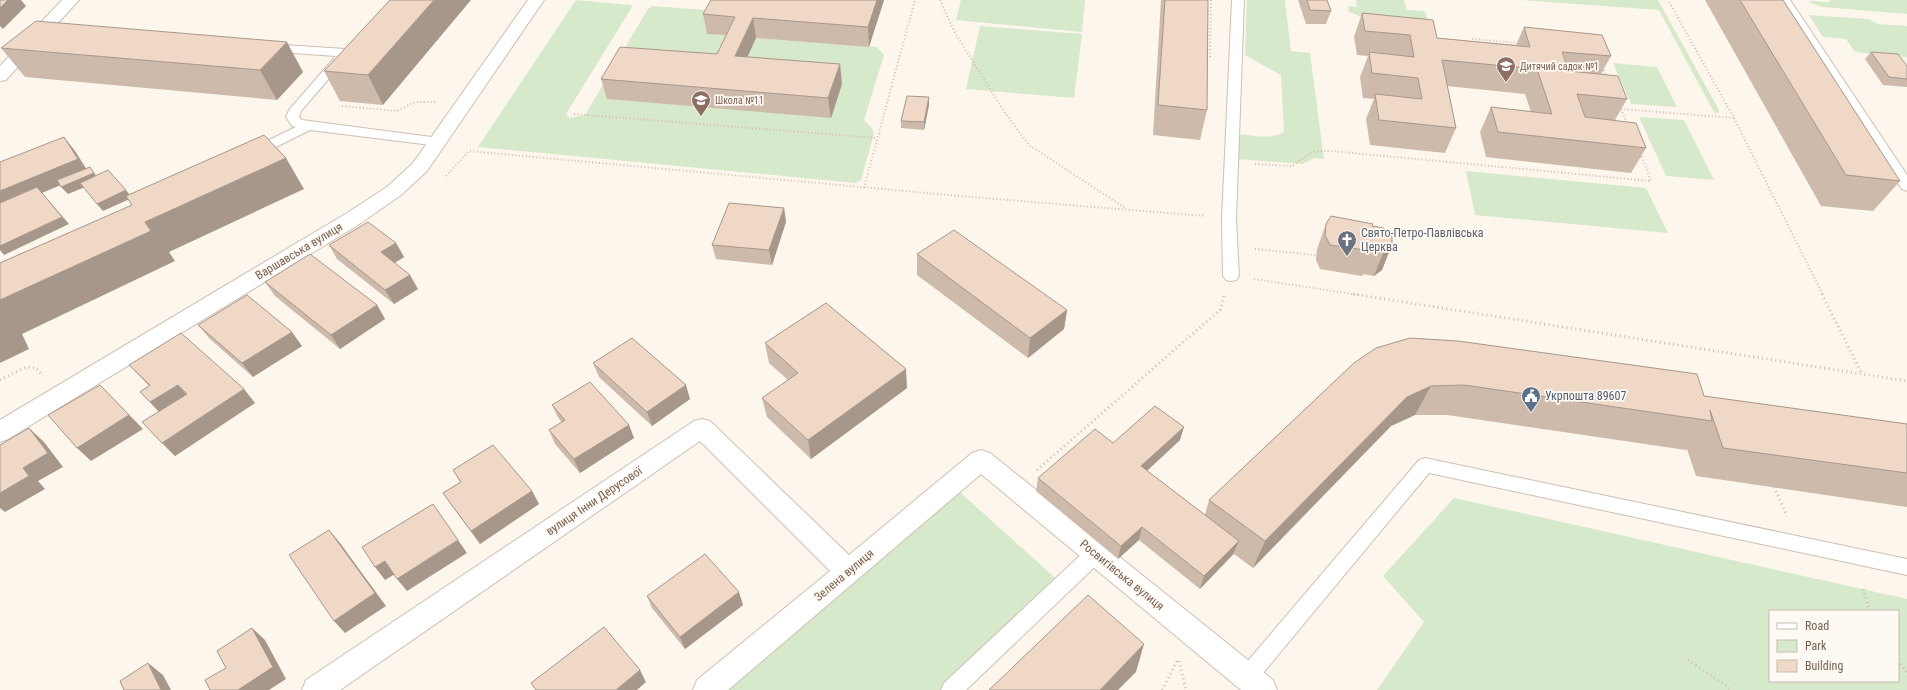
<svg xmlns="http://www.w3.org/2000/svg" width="1907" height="690" viewBox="0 0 1907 690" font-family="'Roboto Condensed',sans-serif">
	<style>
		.green { fill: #d7e9cb; fill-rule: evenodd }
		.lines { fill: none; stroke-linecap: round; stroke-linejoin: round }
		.service-casing { stroke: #cebfb2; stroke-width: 2 }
		.minor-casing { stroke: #cebfb2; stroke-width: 2 }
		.tertiary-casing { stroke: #cebfb2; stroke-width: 2 }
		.path-far1 { stroke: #d5bba9; stroke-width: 2; stroke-dasharray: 1 2.5; stroke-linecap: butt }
		.path { stroke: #d5bba9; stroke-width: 3; stroke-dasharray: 1 3.5; stroke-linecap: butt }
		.service { fill: #fff; fill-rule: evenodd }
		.minor { fill: #fff; fill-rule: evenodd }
		.tertiary { fill: #fff; fill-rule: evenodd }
		.wall { fill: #cebaaa }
		.shaded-wall { fill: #a7978b }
		.building { fill: #efd8c6; stroke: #a7978b }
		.labels { text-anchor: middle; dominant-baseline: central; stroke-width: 3.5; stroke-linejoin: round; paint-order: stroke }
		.far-education-label { font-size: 10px; fill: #785e54; stroke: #fefaf3; text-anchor: start }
		.worship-label { font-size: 12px; fill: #5b616d; stroke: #fefaf3; text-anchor: start }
		.street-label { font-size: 12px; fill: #765f50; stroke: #fefaf3 }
		.service-label { font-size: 12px; fill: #4e5e75; stroke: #fefaf3; text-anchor: start }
	</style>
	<rect width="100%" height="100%" fill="#fcf6ed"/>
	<path class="green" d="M576,0l55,5 1,2 -66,107 4,4 15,-3 63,-106 5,-3 66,5 20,25 -18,38 109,44 12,-34 -103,-8 17,-38 121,9 7,8 -20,65 8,8 2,6 -13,46 -5,3 -378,-36z
		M961,0h124l-3,32 -126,-12z
		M1247,0h38l6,51 19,2 14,106 -10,-1 -11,6 -67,-5 1,-25c15,1 33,6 47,-2l-3,-57 -36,-20z
		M1356,0h48l3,10 17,1 2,3 16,49 -75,-44 -18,-7 -1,-6 9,1z
		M1522,0h136l61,110v2l-4,2 -56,-104z
		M1829,0h78v14l-85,-7 -11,-4 -2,-2 21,1z
		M1809,15l59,4 10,5 29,2v31l-52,-5 -9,-13 -23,-2z
		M980,26l102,8 -8,64 -108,-9z
		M1613,63l44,4 20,40 -46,-3z
		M1639,117l45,3 30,60 -48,-4z
		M1466,171l180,17 22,45 -193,-18z
		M951,484l112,101 -112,105h-244z
		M1454,498l453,101v91h-530l47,-68 -41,-46zM1770,611h128v70h-128z"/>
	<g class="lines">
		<g class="service-casing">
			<path id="service" d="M1232,0h12l-8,219 3,57 -3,4 -5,1 -5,-1 -3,-4 -1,-57z
				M1778,0h12l117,175v16l-5,-2z
				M269,44l76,5 6,4 -50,58 -2,6 3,3 137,18 5,1 2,3 -2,3 -5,1 -129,-16 -52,26h-10l-2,-3 2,-3 48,-23 -4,-1 -6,-9 3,-7 47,-54 -71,-5 -2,-3z
				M1425,458l482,101v16l-478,-102 -175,211 -7,3 -7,-3 -3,-7 3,-7 179,-210z
				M1095,546l7,2 2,6 -2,6 -136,130h-25l3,-7 144,-135z"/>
		</g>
		<g class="minor-casing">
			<path id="minor" d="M62,0h17l-73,80 -6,1v-15z
				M702,419l8,2 139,134 123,-102 9,-3 9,3 283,227 4,10h-36l-260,-216 -253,216h-35l4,-10 133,-109 -130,-130 -360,249h-38l4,-10 388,-259z"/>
		</g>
		<g class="tertiary-casing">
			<path id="tertiary" d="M528,0h16l-117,171 -26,24 -40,28 -353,216 -8,3v-22l347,-207 40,-26 26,-24z"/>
		</g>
		<path class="path-far1" d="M940,0l14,31 51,82 24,32 96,63
			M1472,39l47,4
			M1210,57l1,-57
			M1602,67l5,10
			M342,106l55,5 18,-9h20
			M1621,109l6,14
			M1621,109l113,9 -66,-118
			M574,114l303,24
			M1734,118l89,177
			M1255,164l37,2 17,-12 9,-3h13l320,30 -10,-26
			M446,176l23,-25 490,45 246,20
			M864,188l51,-188
			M1255,249l61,6
			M1254,279l105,16"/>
		<path class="path" d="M1353,294l554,87
			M1822,294l40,80
			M0,380l26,-13 10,1 7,8
			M1037,470l183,-160 4,-14
			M1774,487l13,29
			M1863,589l7,22
			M1688,660l44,30
			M1898,660l9,13
			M1179,661l7,29
			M1162,690l16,-31"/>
		<use href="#service" class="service"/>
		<use href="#minor" class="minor"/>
		<use href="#tertiary" class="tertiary"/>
	</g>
	<path class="wall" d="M390,0l-7,105 -43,-4 -16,-30z
		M711,0h173l-15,47 -113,-9 -9,19 95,27 -11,34 -224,-19 -6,-20 116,-25 9,-19 -19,-1 -4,-20z
		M1161,0h47l-1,110 -7,30 -47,-5z
		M1298,0h29l4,11 -5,13h-20z
		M1705,0h78l117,181 -27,30 -52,-5z
		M1362,13l75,25 79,7 8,-18 87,29 -10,18 26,25 -12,21 31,28 -15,25 -145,-16 -6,-25 11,-25 40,5 -6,-18 -78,-8 9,42 -11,25 -75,-8 -4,-26 8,-20 -11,-1 -3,-21 8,-21 -11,-1 -3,-18z
		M1,48l302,24 -26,28 -252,-23z
		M1871,52l36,14v21l-24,-2 -18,-26z
		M929,97v8l-5,25 -23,-2v-7z
		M784,208l2,14 -14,43 -56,-6 -4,-14z
		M1326,224l46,2 20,11 -10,33 -8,6 -11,-2 -1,2 -42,-7 -4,-9 1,-11z
		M396,243l8,14 -9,6 23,26 -24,15 -57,-45 -8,-14z
		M917,254l150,56 -3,19 -36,29 -111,-83z
		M265,282l112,23 8,14 -45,30 -65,-53z
		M198,325l104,21 -49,31 -43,-38z
		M765,343l142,45 -96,71 -44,-42 -5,-19 26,-18 -19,-17z
		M593,363l97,36 -38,27 -53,-49z
		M1354,363l350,33 203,28v83l-211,-31 -9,-27 -1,1 -239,-35h-32l-24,11 -138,142 -19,-14 -34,35 -61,-49 -21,19 -82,-68 2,-13 75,-35 67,-3 -33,31 58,44 4,-15z
		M129,365l126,38 -80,53 -33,-34 17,-10 -19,-20 9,-6z
		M552,405l77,20 5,13 -54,35 -25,-29 -6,-14 13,-8 -3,-3z
		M453,470l79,21 7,13 -59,40 -28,-38 -9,-13 17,-11z
		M647,596l96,9 -58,44 -33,-41z"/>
	<path class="shaded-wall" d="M8,0h13l5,6 -23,23 -3,-3v-18z
		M434,0h37l-88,105 -15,-30z
		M877,0h7l-15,47 -1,-20z
		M753,18l3,20 -17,38 -4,-20z
		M287,42l16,30 -26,28 -17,-30z
		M840,64l2,20 -11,34 -3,-20z
		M929,97v8l-5,25v-8z
		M64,137l11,14 14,22 -47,20 27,31 -65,31 -4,-5v-59z
		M286,158l18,31 -135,63 6,9 -153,73 7,15 -29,14v-63l145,-78z
		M90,167l10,14 -32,13 -7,-7z
		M126,190l6,8 -29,13 -6,-7z
		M784,208l2,14 -14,43 -3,-15z
		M396,243l8,14 -15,9 -8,-14z
		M1392,245l-10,25 -8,6 10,-25z
		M410,275l8,14 -24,15 -9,-14z
		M377,305l8,14 -45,30 -9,-14z
		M1067,310l-3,19 -36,29 2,-20z
		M292,332l10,14 -49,31 -11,-14z
		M906,369l1,19 -96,71 -3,-19z
		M100,385l43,44 -52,32 -14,-13z
		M178,385l12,14 -27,17 -13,-14z
		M686,385l4,14 -38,27 -5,-14z
		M1431,386l-16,29 -24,11 -138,142 12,-27 142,-144z
		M244,389l11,14 -80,53 -13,-13z
		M629,425l5,13 -54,35 -6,-14z
		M1184,427l-4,13 -42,39 3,-13z
		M29,428l15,14 19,25 -25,14 7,8 -40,23 -5,-4v-15l23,-25z
		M532,491l7,13 -59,40 -9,-13z
		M1142,527l-3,13 -21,19 3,-13z
		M329,530l11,13 46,63 -41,27 -11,-12z
		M458,540l9,13 -60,38 -10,-12z
		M1239,541l-6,13 -33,35 4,-13z
		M385,561l10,13 -10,6 -10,-13z
		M739,592l4,13 -58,44 -5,-12z
		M252,628l13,12 21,39 -17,11h-31z
		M1144,644l-8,28 -18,18h-18z
		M148,663l15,12 8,15h-10z
		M640,670l6,12 -9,8h-21z"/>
	<path class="building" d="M0,0h8l-8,8z
		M390,0h44l-66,75 -44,-4z
		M711,0h166l-9,27 -115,-9 -18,38 105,8 -12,34 -227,-19 19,-32 97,7 18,-37 -32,-3z
		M1165,0h43l-1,110 -49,-5z
		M1307,0h20l4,11 -21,-1z
		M1740,0h43l117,181 -54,-6z
		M1362,13l71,7 4,18 93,9 -6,-20 78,8 9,21 -49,-4 7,19 49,5 9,23 -50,-5 8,23 51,6 10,25 -148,-16 -7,-25 61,7 -15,-45 -95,-9 14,68 -77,-8 -4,-26 47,5 -4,-21 -46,-5 -3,-21 45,5 -4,-22 -45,-4z
		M36,21l251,21 -27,28 -259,-22z
		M1871,52l27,2 9,12v13l-18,-2z
		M907,96l22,1 -5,25 -23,-1z
		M264,135l22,23 -141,64 6,9 -151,69v-37l132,-58 -6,-9z
		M64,137l14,22 -78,32v-29z
		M90,167l4,6 -33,14 -4,-7z
		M108,170l18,20 -29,14 -17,-21z
		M37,187l25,30 -62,29v-43z
		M729,203l55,5 -15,42 -57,-5z
		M1331,216l42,8 -1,2 12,2 8,9v8l-8,6 -12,-2v2l-42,-6 -5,-10 1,-11z
		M368,222l28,21 -15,9 29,23 -25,15 -56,-45z
		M954,230l113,80 -37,28 -113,-84z
		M310,254l67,51 -46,30 -66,-53z
		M247,295l45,37 -50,31 -44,-38z
		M826,303l80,66 -98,71 -46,-42 36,-25 -33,-30z
		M181,333l63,56 -82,54 -20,-21 45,-28 -9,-9 -28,17 -10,-10 10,-7 -21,-20z
		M632,338l54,47 -39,27 -54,-49z
		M1410,338l48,3 239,33 7,22 203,28v49l-184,-25 -13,-38 2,11 -248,-36 -33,1 -24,11 -142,144 -56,-41 145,-137 22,-15z
		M590,382l39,43 -55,34 -25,-29 16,-10 -13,-15z
		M100,385l29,30 -52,33 -29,-33z
		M1155,406l29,21 -43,39 98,75 -35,35 -62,-49 -21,19 -83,-68 57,-49 18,14z
		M29,428l19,25 -25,15 6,8 -29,17v-48z
		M493,445l39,46 -61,40 -28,-38 18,-11 -8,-12z
		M433,504l25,36 -61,39 -12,-18 -10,6 -13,-20z
		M329,530l46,63 -41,28 -45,-66z
		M705,554l34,38 -59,45 -33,-41z
		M1088,595l56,49 -44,46h-111z
		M604,627l36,43 -24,20h-80l-5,-7z
		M252,628l21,39 -35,23h-28l-5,-10 21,-12 -9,-17z
		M148,663l13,27h-37l-4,-9z"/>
	<defs>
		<g id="school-pin" transform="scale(1)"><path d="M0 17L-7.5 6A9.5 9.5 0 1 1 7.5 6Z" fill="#8d6e63" stroke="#fefaf3"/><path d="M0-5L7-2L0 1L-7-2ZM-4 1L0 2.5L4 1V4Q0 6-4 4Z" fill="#fff"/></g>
		<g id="church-pin" transform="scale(1)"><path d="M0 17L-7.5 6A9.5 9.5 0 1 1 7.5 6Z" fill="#6b7280" stroke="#fefaf3"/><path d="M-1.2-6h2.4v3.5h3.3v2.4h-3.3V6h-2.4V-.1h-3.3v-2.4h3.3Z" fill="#fff"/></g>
		<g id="civic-pin" transform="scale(1)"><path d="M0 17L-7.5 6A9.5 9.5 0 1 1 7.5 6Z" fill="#5c6f8a" stroke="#fefaf3"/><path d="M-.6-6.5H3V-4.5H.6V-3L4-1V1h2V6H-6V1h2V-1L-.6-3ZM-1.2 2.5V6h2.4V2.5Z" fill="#fff"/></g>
	</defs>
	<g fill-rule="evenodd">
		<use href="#school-pin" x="1506" y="66"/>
		<use href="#school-pin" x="701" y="100"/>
		<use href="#church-pin" x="1347" y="240"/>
		<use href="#civic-pin" x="1531" y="396"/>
	</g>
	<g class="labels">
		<g class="far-education-label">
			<text x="1520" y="66">Дитячий садок №1</text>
			<text x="715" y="100">Школа №11</text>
		</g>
		<g class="worship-label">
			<text x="1361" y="233">Свято-Петро-Павлівська<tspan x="1361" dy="14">Церква</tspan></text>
		</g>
		<g class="street-label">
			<text transform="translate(299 251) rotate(-31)">Варшавська вулиця</text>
			<text transform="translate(594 501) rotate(-34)">вулиця Інни Дерусової</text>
			<text transform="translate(844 575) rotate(-40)">Зелена вулиця</text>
			<text transform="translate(1122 575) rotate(39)">Росвигівська вулиця</text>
		</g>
		<g class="service-label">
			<text x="1545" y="396">Укрпошта 89607</text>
		</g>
	</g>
	<rect x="1769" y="610" width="130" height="72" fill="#fefaf3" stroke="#c8bcb2"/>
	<rect x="1777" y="623" width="20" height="6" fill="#ffffff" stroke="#c8bcb2"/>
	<text x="1805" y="630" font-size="12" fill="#765f50">Road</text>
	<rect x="1777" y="640" width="20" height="12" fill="#d7e9cb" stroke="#c8bcb2"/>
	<text x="1805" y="650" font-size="12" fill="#765f50">Park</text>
	<rect x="1777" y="660" width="20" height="12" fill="#efd8c6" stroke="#c8bcb2"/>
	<text x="1805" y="670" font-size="12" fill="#765f50">Building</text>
</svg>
